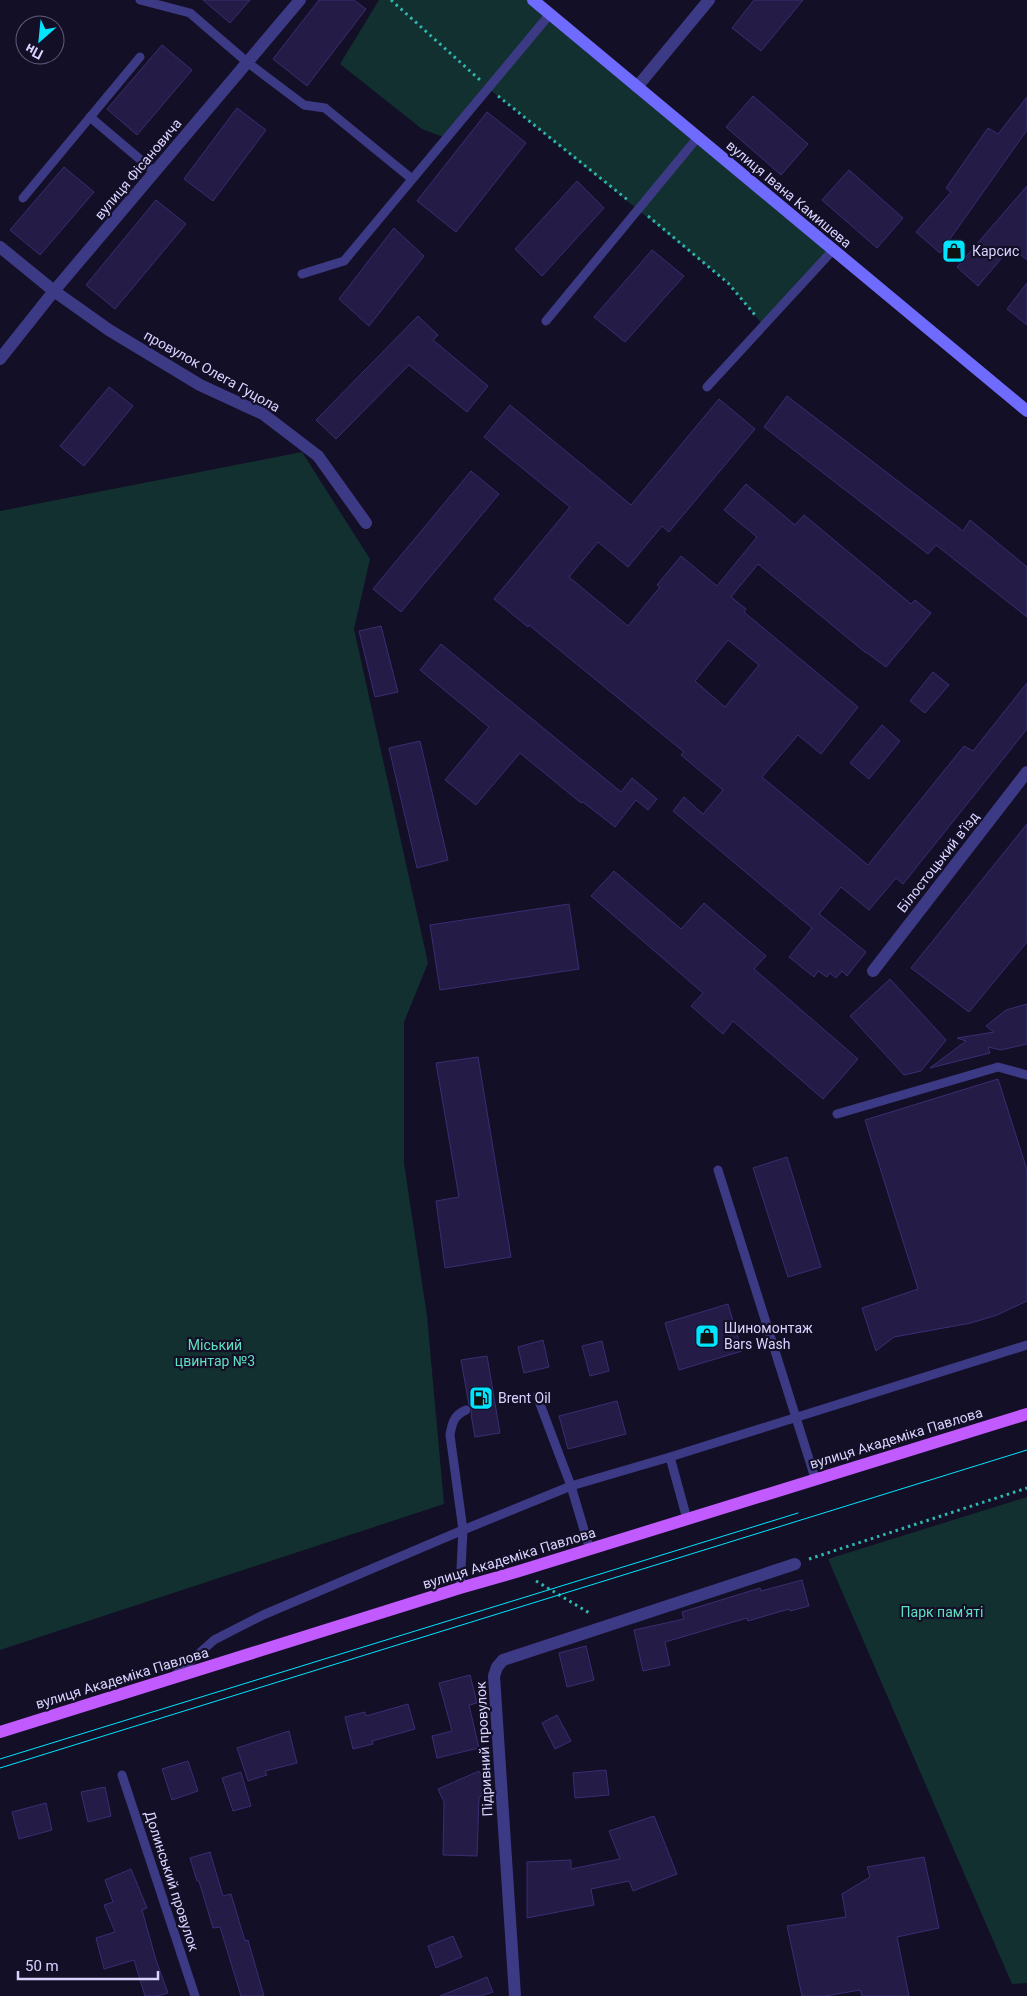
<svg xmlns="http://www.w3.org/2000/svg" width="1027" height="1996" viewBox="0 0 1027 1996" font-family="Roboto,sans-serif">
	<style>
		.green { fill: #12302f }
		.building { fill: #241b47; stroke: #3b2d73; fill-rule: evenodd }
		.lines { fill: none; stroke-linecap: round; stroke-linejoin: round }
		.path { stroke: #2fb8b0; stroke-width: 3; stroke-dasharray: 2.5 4; stroke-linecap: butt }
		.lane { stroke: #3d3a85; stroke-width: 9 }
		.street { stroke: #3d3a85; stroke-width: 12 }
		.secondary { stroke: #6f6bff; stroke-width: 12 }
		.primary { stroke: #c25bff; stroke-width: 12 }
		.tram { stroke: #00e5ff; stroke-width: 1 }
		.labels { text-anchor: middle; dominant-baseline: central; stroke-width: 4.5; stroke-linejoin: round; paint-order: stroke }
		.street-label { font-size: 14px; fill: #d9d4ff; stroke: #130f26 }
		.poi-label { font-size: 14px; fill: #d9d4ff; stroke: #130f26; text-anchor: start }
		.park-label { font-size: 14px; fill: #5fe0c0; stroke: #130f26 }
	</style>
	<rect width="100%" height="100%" fill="#130f26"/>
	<path class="green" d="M379,0h154l300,250 -70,75 -35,-42 -240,-195 -42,50 -24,-9 -82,-65z
		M302,452l68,107 -16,70 74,334 -24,59v141l23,153 17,188 -444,146v-1139z
		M1027,1497v486l-15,1 -184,-425z"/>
	<path class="building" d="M203,0h47l-20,23z
		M319,0h35l12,9 -59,77 -34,-27z
		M754,0h49l-42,51 -29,-23z
		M162,45l30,25 -55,65 -30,-26z
		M753,96l55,48 -27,31 -55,-48z
		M1027,97v33l-87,123 -24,-21 35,-40 -5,-4 42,-60 10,6z
		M237,108l29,22 -53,71 -29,-22z
		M487,112l39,31 -70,89 -39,-31z
		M64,167l30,25 -54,63 -30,-25z
		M849,170l54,48 -26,30 -55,-48z
		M577,181l27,27 -62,68 -27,-27z
		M1027,186v74l-16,-13 -33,39 -21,-19z
		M156,200l30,24 -71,85 -29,-24z
		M394,228l30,28 -55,70 -30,-27z
		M652,250l32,26 -59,66 -31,-25z
		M1027,283v42l-20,-16z
		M418,316l20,19 -5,5 55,46 -21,26 -58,-47 -73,74 -20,-19z
		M109,387l24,19 -49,60 -24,-20z
		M787,396l176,135 7,-11 57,47v50l-91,-72 -8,9 -164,-127z
		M719,399l36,30 -86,103 -7,-6 -34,41 -30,-25 -29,35 59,49 32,-39 -3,-2 24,-29 36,30 40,-49 -33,-27 22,-26 49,41 9,-10 107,89 4,-4 16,13 -45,54 -20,-15v1l-108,-89 -27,33 15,12 -2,3 114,95 -37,47 -23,-19 -36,42 106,88 96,-119 9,5 54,-68v46l-124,155 -7,-6 -27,32 -28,-23 -22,27 47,38 -19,24 -5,-5 -6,7 -6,-5 -3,4 -9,-6 -4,6 -25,-20 23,-29 -139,-117 11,-14 19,17 20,-24 -42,-35 3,-3 -155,-127 -1,2 -34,-28 76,-92 -86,-70 26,-32 121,100zM728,640l31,25 -34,42 -30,-26z
		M471,471l28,23 -98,118 -28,-23z
		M381,626l17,66 -23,5 -16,-66z
		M441,644l180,148 11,-14 25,21 -9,11 -12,-10 -21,27 -32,-25 -2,1 -61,-50 -44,52 -31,-25 44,-53 -69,-57z
		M933,672l16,13 -24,28 -15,-12z
		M882,725l18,16 -31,38 -19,-16z
		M420,741l28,119 -31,8 -28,-120z
		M1027,824v118l-58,70 -58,-44z
		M614,871l67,58 23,-26 62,53 -12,13 104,90 -35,40 -90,-78 -10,13 -32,-28 12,-13 -112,-97z
		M569,904l10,65 -139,21 -10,-65z
		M890,979l56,61 -25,31 -17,4 -54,-59z
		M1027,1004v40l-26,6 -13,-3 2,6 -60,15 36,-27 -9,-3 37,-6 -8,-6 20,-16z
		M478,1057l33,200 -66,11 -9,-67 23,-4 -23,-134z
		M998,1079l29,91v131l-30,14 -26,8 -77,14 -18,14 -14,-43 56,-19 -53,-169z
		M787,1157l34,110 -33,10 -35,-109z
		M728,1304l14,47 -63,19 -14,-47z
		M543,1340l6,27 -25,6 -6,-26z
		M602,1341l7,30 -19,5 -8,-30z
		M487,1356l13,77 -25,4 -4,-23 1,-4 -3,-5 -8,-45z
		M617,1401l9,33 -58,15 -9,-33z
		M802,1580l7,26 -19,5 -1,-2 -41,12 -1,-3 -82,24 5,23 -27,6 -9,-41 50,-11 -2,-7 78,-24 1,3z
		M586,1646l8,34 -27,7 -8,-34z
		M470,1675l7,28 -8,2 10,43 -42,10 -5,-22 20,-5 -13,-48z
		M408,1704l7,25 -43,12 1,3 -20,5 -8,-32 20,-5 1,4z
		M557,1715l14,26 -16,8 -13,-26z
		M289,1731l8,32 -32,8 2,4 -19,6 -11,-33z
		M188,1761l10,30 -26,9 -10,-31z
		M606,1770l3,25 -34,3 -2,-25z
		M479,1771l10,22 -10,4 -2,59 -34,-1 1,-53 -6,-13z
		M241,1772l10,34 -18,5 -11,-33z
		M105,1787l6,29 -23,6 -7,-30z
		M46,1803l6,27 -33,9 -7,-27z
		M654,1816l23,58 -44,17 -4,-10 -38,8 3,16 -67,13v-56l44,-2v9l49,-10 -11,-28z
		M210,1852l13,44 8,-2 14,47 3,-1 16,56h-23l-21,-69 -7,1 -14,-47h-2l-7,-23z
		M924,1857l15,71 -42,9 12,59h-47l-2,-6 -35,6h-23l-15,-70 59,-9 -4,-23 28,-17 -3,-10z
		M131,1869l16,39 -5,2 14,50 12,33 -11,3h-12l-11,-36 -30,9 -8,-31 19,-6 -11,-27 9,-3 -8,-22z
		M453,1936l9,21 -26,11 -8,-22z
		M487,1977l6,15 -12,4h-41z"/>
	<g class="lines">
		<path class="path" d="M391,0l89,80
			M498,96l131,105
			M648,216l80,67 27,32
			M809,1559l218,-71
			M536,1581l55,33"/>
		<path class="lane" d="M140,0l50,13 57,49 57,43 21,3 87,71
			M90,117l65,55
			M23,198l117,-141
			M302,274l42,-13 206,-247
			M546,321l152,-184
			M707,387l126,-137
			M837,1114l161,-47 29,8
			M718,1170l97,308
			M537,1396l34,90 19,64
			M670,1457l17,62
			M460,1588l3,-58 108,-44 99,-29 357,-112
			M174,1676l40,-36 49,-25 200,-85 -13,-95c2,-12 4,-20 16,-25
			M122,1775l73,221"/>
		<path class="street" d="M637,87l72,-87
			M0,247l54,44 55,39 91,55 63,29 55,42 48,67
			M0,359l54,-68 246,-291
			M873,971l154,-199
			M515,1996l-21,-320 3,-9 6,-7 292,-96"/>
		<path class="secondary" d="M533,0l494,411"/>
		<path class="primary" d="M0,1732l460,-144 56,-16 511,-158"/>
		<path class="tram" d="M0,1759l798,-246
			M0,1768l1027,-318"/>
	</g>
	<defs>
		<g id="shop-square" transform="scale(1.25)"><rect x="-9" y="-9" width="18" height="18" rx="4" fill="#00e5ff" stroke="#130f26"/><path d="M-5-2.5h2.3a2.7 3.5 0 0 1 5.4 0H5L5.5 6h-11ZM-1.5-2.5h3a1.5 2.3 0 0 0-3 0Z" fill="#111"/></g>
		<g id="fuel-square" transform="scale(1.25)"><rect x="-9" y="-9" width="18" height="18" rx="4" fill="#00e5ff" stroke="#130f26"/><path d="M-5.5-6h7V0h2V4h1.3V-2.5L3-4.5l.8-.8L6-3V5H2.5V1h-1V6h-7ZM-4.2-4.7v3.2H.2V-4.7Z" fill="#111"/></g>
	</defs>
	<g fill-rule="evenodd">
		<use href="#shop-square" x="954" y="251"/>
		<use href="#shop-square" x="707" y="1336"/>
		<use href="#fuel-square" x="481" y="1398"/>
	</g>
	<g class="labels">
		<g class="street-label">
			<text transform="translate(138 169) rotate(-50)">вулиця Фісановича</text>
			<text transform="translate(789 194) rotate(40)">вулиця Івана Камишева</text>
			<text transform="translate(212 371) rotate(29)">провулок Олега Гуцола</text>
			<text transform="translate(938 862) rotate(-52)">Білостоцький в’їзд</text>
			<text transform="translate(896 1438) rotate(-17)">вулиця Академіка Павлова</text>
			<text transform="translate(509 1558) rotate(-17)">вулиця Академіка Павлова</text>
			<text transform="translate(122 1678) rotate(-17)">вулиця Академіка Павлова</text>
			<text transform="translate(484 1749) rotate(-93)">Підривний провулок</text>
			<text transform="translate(172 1881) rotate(72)">Долинський провулок</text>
		</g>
		<g class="poi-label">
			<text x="972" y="251">Карсис</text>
			<text x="724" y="1328">Шиномонтаж<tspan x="724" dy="16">Bars Wash</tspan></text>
			<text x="498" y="1398">Brent Oil</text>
		</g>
		<g class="park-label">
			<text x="215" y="1345">Міський<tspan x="215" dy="16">цвинтар №3</tspan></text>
			<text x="942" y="1612">Парк пам'яті</text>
		</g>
	</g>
	<g transform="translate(40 40) rotate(207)"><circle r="24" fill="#130f26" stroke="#625e7d"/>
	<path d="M0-4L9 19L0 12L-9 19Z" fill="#00e5ff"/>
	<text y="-8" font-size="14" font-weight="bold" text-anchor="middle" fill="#d9d4ff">Пн</text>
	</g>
	<path d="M18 1971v8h140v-8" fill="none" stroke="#d9d4ff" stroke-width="2.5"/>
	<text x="25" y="1971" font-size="15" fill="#d9d4ff" stroke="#130f26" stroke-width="4" paint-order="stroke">50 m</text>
</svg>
